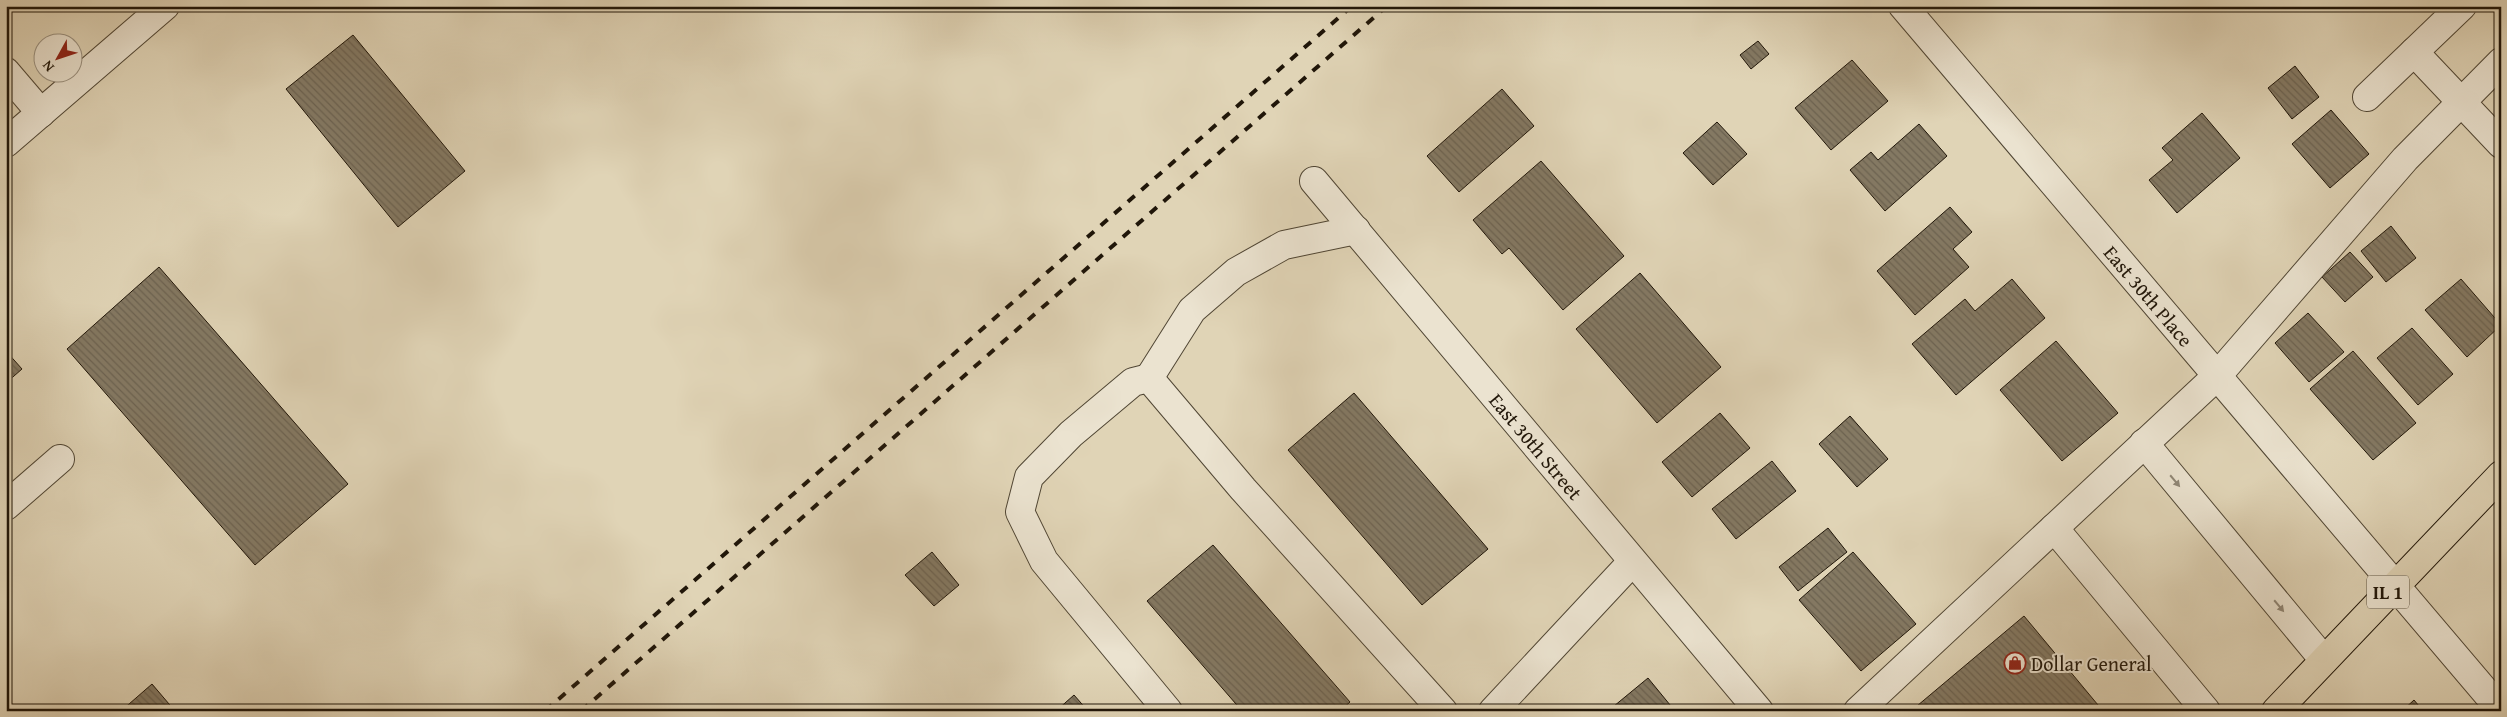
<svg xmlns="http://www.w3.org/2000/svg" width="2507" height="717" viewBox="0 0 2507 717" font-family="'Gentium Book Plus',serif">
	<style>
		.building { fill: url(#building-back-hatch); stroke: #201609 }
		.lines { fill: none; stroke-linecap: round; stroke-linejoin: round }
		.minor-casing { stroke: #504634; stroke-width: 30 }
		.major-casing { stroke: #201609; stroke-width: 30 }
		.minor { stroke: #ebe3d0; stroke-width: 28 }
		.major { stroke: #e0d4b6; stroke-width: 28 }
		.rail { stroke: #201609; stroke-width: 4; stroke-dasharray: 9 9; stroke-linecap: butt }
		.oneway { fill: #908776 }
		.labels { text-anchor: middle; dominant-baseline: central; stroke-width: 4; stroke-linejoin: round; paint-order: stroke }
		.shield { fill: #ebe3d0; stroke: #5d5445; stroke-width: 1 }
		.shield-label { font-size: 19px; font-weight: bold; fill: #201609 }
		.street-label { font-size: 20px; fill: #201609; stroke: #ebe3d0 }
		.poi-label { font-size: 20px; fill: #201609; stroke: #ebe3d0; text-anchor: start }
	</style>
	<defs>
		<pattern id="building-back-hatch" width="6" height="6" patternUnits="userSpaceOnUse" patternTransform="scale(1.25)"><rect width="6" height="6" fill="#847963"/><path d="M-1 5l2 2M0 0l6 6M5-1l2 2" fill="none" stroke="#6c6250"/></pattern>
	</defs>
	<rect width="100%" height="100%" fill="#e0d4b6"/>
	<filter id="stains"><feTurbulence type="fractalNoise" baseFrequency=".004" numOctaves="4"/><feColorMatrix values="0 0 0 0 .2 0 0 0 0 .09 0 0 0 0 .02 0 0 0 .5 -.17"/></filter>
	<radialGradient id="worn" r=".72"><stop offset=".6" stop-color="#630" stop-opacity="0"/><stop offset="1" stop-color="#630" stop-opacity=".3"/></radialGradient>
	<path class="building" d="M353,35l112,136 -67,56 -112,-138z
		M1758,41l11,13 -18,15 -11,-14z
		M1852,60l36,41 -57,49 -36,-42z
		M2295,66l24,31 -27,22 -24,-31z
		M1502,89l32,37 -75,66 -32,-36z
		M2331,110l38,44 -39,34 -38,-44z
		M2202,113l38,45 -63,55 -28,-33 24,-20 -11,-12z
		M1717,122l30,32 -34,31 -30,-32z
		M1919,124l28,32 -62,55 -35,-41 21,-18 7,8z
		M1541,161l83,95 -61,54 -54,-62 -7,6 -29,-34z
		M1950,207l22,25 -19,17 16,18 -54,48 -38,-44z
		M2391,226l25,32 -30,24 -25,-31z
		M2350,252l23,25 -28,25 -23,-25z
		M159,267l189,217 -93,81 -188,-216z
		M1640,273l81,94 -64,56 -81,-94z
		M2012,279l33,39 -89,77 -44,-51 53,-45 10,12z
		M2461,279l40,46 -34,32 -42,-47z
		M2308,313l36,39 -35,30 -34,-39z
		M2412,328l41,46 -35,31 -41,-47z
		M2056,341l62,72 -56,48 -62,-71z
		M6,351l16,18 -16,14z
		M2353,351l63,72 -43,37 -63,-71z
		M1354,393l134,156 -66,56 -134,-155z
		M1720,413l30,35 -58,49 -30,-35z
		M1850,416l38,43 -31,28 -38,-43z
		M1772,461l24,30 -60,48 -24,-30z
		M1828,528l19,24 -49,39 -19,-24z
		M1213,545l137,157 -10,9h-98l-95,-110z
		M932,552l27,33 -25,21 -29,-31z
		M1853,552l63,72 -55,47 -62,-71z
		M2024,616l79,95h-192z
		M1648,678l27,33h-67z
		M152,684l23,27h-54z
		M1074,695l14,16h-32z
		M2414,700l9,11h-21z"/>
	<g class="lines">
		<g class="minor-casing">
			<g id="minor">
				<path id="s1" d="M1903,6l598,704"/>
				<path d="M2414,52l48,-46"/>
				<path d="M6,72l35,41"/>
				<path d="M2367,97l47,-45 87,92"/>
				<path d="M6,143l159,-137"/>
				<path id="s2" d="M1314,181l445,530"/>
				<path d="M1149,378l43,-68 44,-38 48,-27 72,-15"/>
				<path d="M2144,443l180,217"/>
				<path d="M6,506l54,-47"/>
				<path d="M2054,528l152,183"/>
				<path d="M1168,711l-124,-150 -24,-49 9,-35 42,-43 62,-52 16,-4 94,111 200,222"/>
				<path d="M1493,711l139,-149"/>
				<path d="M1858,711l359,-335 188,-217 96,-97"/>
			</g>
		</g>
		<g class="major-casing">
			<path id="major" d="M2276,711l225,-236"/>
		</g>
		<use href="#minor" class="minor"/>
		<use href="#major" class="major"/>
		<path class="rail" d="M545,711l807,-705
			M581,711l806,-705"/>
	</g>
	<defs><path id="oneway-solid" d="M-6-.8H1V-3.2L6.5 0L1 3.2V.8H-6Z" transform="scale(1.25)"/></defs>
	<g class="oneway">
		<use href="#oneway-solid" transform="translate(2175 481) rotate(50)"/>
		<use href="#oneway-solid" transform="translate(2279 606) rotate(50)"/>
	</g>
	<defs>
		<g id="shop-ring" transform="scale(1.125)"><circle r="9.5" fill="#ebe3d0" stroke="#8f2418" stroke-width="1.5"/><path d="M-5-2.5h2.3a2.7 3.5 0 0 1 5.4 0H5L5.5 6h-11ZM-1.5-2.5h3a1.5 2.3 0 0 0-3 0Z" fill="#8f2418"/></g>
	</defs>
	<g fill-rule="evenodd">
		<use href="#shop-ring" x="2015" y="663"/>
	</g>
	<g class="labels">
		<rect class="shield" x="2367" y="575.5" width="42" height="33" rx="4"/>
		<g class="shield-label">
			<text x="2388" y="592">IL 1</text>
		</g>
		<g class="street-label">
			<text stroke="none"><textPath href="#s1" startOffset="380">East 30th Place</textPath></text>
			<text stroke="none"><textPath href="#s2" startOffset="346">East 30th Street</textPath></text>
		</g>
		<g class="poi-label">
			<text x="2031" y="663">Dollar General</text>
		</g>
	</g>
	<rect width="2507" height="717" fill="none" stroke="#e0d4b6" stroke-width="25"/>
	<rect x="8" y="8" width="2492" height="702" fill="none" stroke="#201609" stroke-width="2.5"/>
	<rect x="12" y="12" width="2482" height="692" fill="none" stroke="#201609"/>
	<g transform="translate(58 58) rotate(230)"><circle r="24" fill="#ebe3d0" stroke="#9a9180"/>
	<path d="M0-4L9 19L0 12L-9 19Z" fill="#8f2418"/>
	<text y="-8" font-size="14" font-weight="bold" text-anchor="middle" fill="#201609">N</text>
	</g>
	<rect width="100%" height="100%" filter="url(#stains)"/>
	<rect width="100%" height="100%" fill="url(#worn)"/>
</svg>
